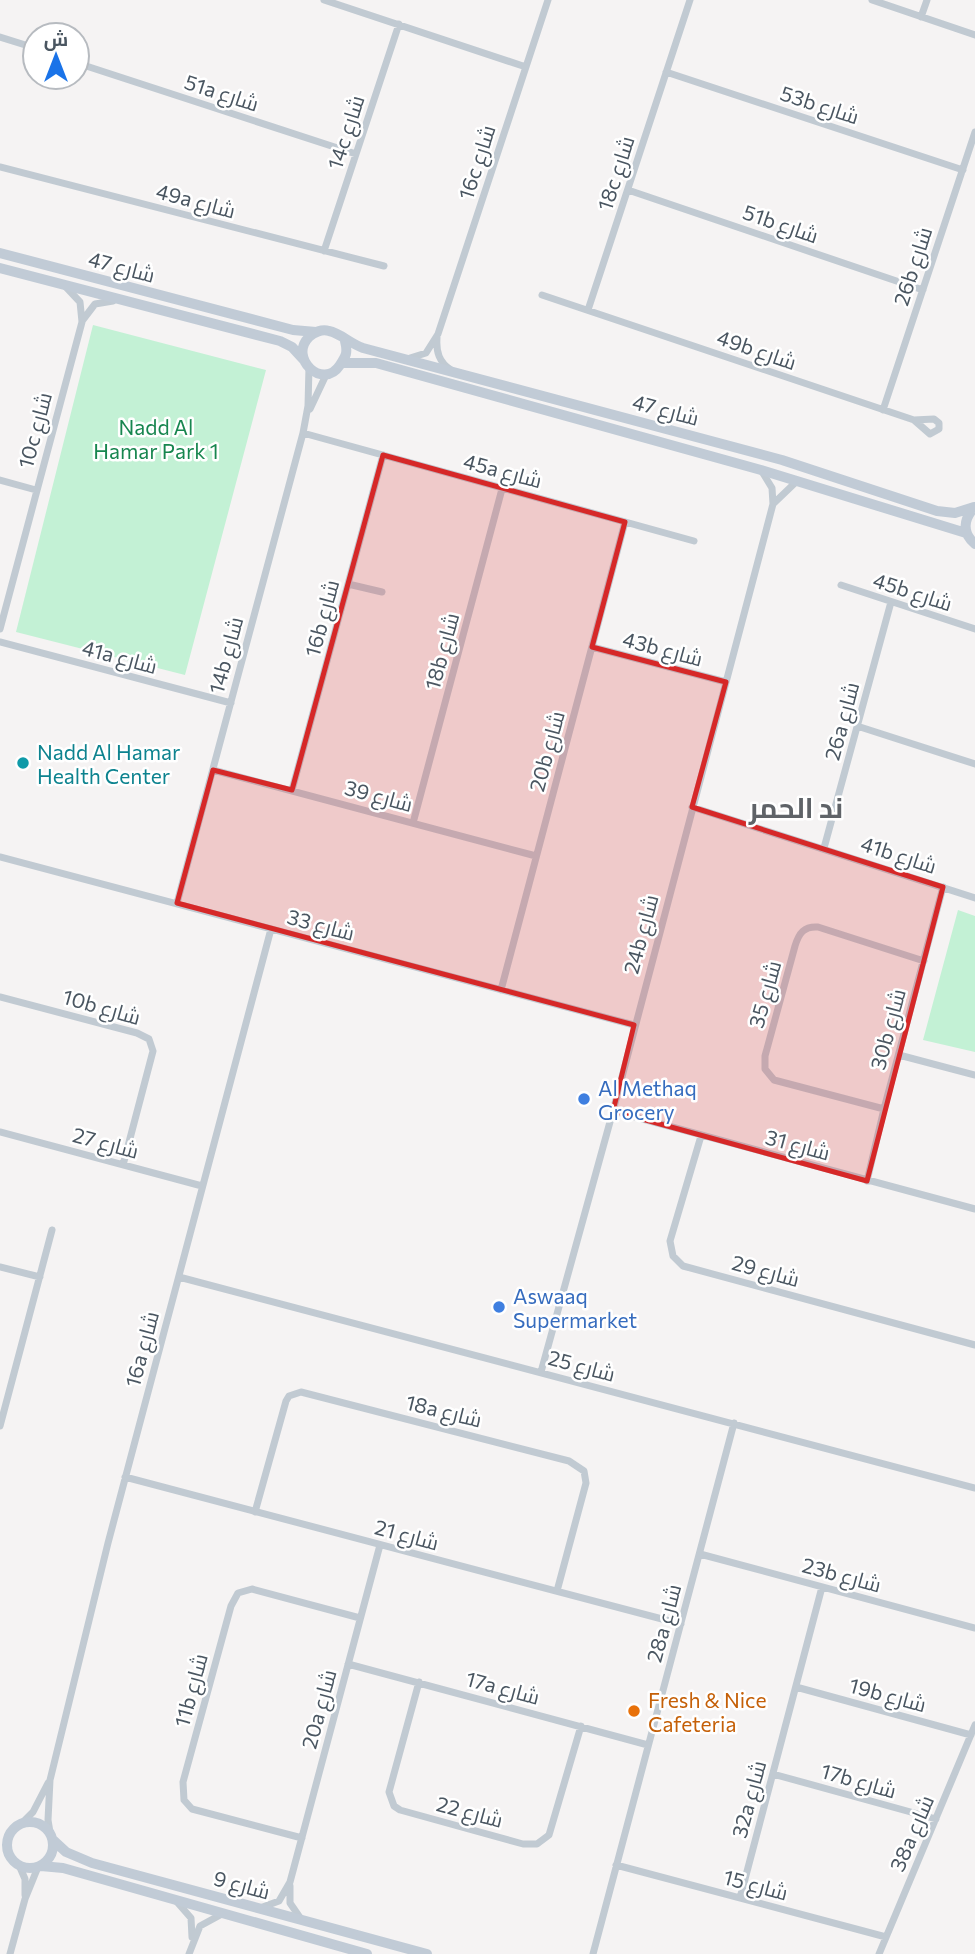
<svg xmlns="http://www.w3.org/2000/svg" width="975" height="1954" viewBox="0 0 975 1954" font-family="Commissioner,Cairo,sans-serif">
	<style>
		.green { fill: #c3f1d5 }
		.lines { fill: none; stroke-linecap: round; stroke-linejoin: round }
		.street { stroke: #c1cad2; stroke-width: 7 }
		.secondary { stroke: #c1cbd6; stroke-width: 10 }
		.marked { fill: #d62828; fill-opacity: 0.2; stroke: #d62828; stroke-width: 5; stroke-linejoin: round }
		.culture-dot { fill: #0f9aa8; stroke: #fff; stroke-width: 2.5 }
		.shop-dot { fill: #3f7fe0; stroke: #fff; stroke-width: 2.5 }
		.food-dot { fill: #e8710a; stroke: #fff; stroke-width: 2.5 }
		.labels { text-anchor: middle; dominant-baseline: central; stroke-width: 5; stroke-linejoin: round; paint-order: stroke }
		.street-label { font-size: 21px; fill: #4a5661; stroke: #fff }
		.park-label { font-size: 21px; fill: #17864f; stroke: #fff }
		.culture-label { font-size: 21px; fill: #0d838f; stroke: #fff; text-anchor: start }
		.shop-label { font-size: 21px; fill: #366cbe; stroke: #fff; text-anchor: start }
		.food-label { font-size: 21px; fill: #c56008; stroke: #fff; text-anchor: start }
		.district-label { font-size: 28px; font-weight: bold; fill: #5f6368; stroke: #fff }
	</style>
	<rect width="100%" height="100%" fill="#f5f3f3"/>
	<path class="green" d="M93,325l173,45 -81,305 -169,-43z
		M958,910l17,6v136l-52,-12z"/>
	<g class="lines">
		<path class="street" d="M324,0l202,67
			M872,0l103,35
			M921,17l6,-17
			M0,37l35,11
			M77,63l279,91
			M666,72l297,98
			M0,167l384,99
			M628,190l295,100
			M324,251l75,-227
			M542,295l372,125 16,14 9,-5v-6l-5,-4 -20,1
			M588,310l102,-310
			M82,321l13,-17 18,-3
			M437,338c-1,14 2,24 14,32
			M410,358l16,-5 12,-19 110,-334
			M310,409l16,-34
			M883,410l92,-278
			M303,433l391,108
			M0,480l36,10
			M773,504l24,-23
			M348,584l34,8
			M841,585l134,44
			M0,629l82,-307 -2,-20 -15,-16
			M0,642l231,61
			M592,647l134,35
			M857,726l118,38
			M213,770l323,86
			M292,790l91,-335
			M692,807l283,91
			M413,823l89,-334
			M824,848l67,-246
			M0,857l634,168
			M177,903l126,-470 5,-27 1,-39
			M501,990l124,-468
			M0,997l137,36 12,6 4,12 -30,114
			M899,1055l76,20
			M884,1109l-110,-29 -9,-11v-13l30,-110c4,-13 9,-20 23,-19l106,34
			M613,1111l362,98
			M0,1132l202,54
			M701,1136l-31,105 3,15 10,10 292,79
			M867,1181l17,-72 59,-222
			M0,1267l40,10
			M179,1277l796,211
			M541,1372l72,-261 160,-607 -1,-16 -11,-18
			M0,1426l52,-196
			M125,1477l556,147
			M255,1512l31,-111 3,-5 12,-4 268,69 15,10 2,12 -29,108
			M700,1554l275,74
			M348,1664l300,81
			M419,1682l-30,110 5,14 6,4 123,34h14l12,-9 32,-109
			M796,1687l175,48
			M773,1774l163,45
			M22,1823l11,-11 15,-29
			M50,1832l-2,-12 2,-40 58,-237 163,-614
			M302,1838l-110,-29 -8,-9 -1,-18 48,-176 7,-13 14,-4 108,29
			M19,1865l6,14v16
			M616,1865l270,72
			M290,1886v17l11,16
			M740,1898l82,-311
			M177,1902l14,16 1,19
			M260,1908l19,-7 11,-19 90,-337
			M10,1954l15,-55 13,-32
			M189,1954l11,-28 22,-12
			M593,1954l141,-531
			M879,1954l96,-229"/>
		<path class="secondary" d="M0,253l293,77 23,2
			M0,268l280,73 12,6 12,13
			M345,341c3,12 1,15 -5,24 -17,26 -52,-7 -31,-28 5,-5 13,-8 20,-6 11,2 22,13 34,17l419,112 155,51 18,2 19,-6
			M342,363h34l385,107 205,63
			M975,507c-12,12 -13,26 0,37
			M7 1845a23 23 0 1 1 46 0a23 23 0 1 1-46 0Z
			M53,1840l13,12 26,11 335,91
			M41,1866l22,2 304,86"/>
	</g>
	<path class="marked" d="M383,455l242,67 -33,125 134,35 -34,125 251,80 -76,294 -254,-70 21,-86 -457,-122 36,-133 79,20z"/>
	<circle class="culture-dot" cx="23" cy="763" r="7"/>
	<g class="shop-dot">
		<circle cx="584" cy="1099" r="7"/>
		<circle cx="499" cy="1307" r="7"/>
	</g>
	<circle class="food-dot" cx="634" cy="1711" r="7"/>
	<g class="labels">
		<g class="street-label">
			<text transform="translate(222 92) rotate(18)">51a شارع</text>
			<text transform="translate(820 104) rotate(18)">53b شارع</text>
			<text transform="translate(345 132) rotate(-72)">14c شارع</text>
			<text transform="translate(476 162) rotate(-72)">16c شارع</text>
			<text transform="translate(615 173) rotate(-72)">18c شارع</text>
			<text transform="translate(196 200) rotate(15)">49a شارع</text>
			<text transform="translate(781 223) rotate(19)">51b شارع</text>
			<text transform="translate(122 266) rotate(15)">شارع 47</text>
			<text transform="translate(912 266) rotate(-72)">26b شارع</text>
			<text transform="translate(757 349) rotate(19)">49b شارع</text>
			<text transform="translate(666 409) rotate(15)">شارع 47</text>
			<text transform="translate(34 430) rotate(-75)">10c شارع</text>
			<text transform="translate(503 470) rotate(15)">45a شارع</text>
			<text transform="translate(913 591) rotate(18)">45b شارع</text>
			<text transform="translate(321 618) rotate(-75)">16b شارع</text>
			<text transform="translate(663 648) rotate(15)">43b شارع</text>
			<text transform="translate(441 651) rotate(-75)">18b شارع</text>
			<text transform="translate(225 655) rotate(-75)">14b شارع</text>
			<text transform="translate(120 656) rotate(15)">41a شارع</text>
			<text transform="translate(841 721) rotate(-75)">26a شارع</text>
			<text transform="translate(546 751) rotate(-75)">20b شارع</text>
			<text transform="translate(379 795) rotate(15)">شارع 39</text>
			<text transform="translate(899 854) rotate(18)">41b شارع</text>
			<text transform="translate(321 924) rotate(15)">شارع 33</text>
			<text transform="translate(640 934) rotate(-75)">24b شارع</text>
			<text transform="translate(764 994) rotate(-74)">شارع 35</text>
			<text transform="translate(102 1006) rotate(16)">10b شارع</text>
			<text transform="translate(887 1029) rotate(-75)">30b شارع</text>
			<text transform="translate(106 1142) rotate(15)">شارع 27</text>
			<text transform="translate(798 1144) rotate(15)">شارع 31</text>
			<text transform="translate(766 1270) rotate(15)">شارع 29</text>
			<text transform="translate(141 1349) rotate(-75)">16a شارع</text>
			<text transform="translate(582 1365) rotate(15)">شارع 25</text>
			<text transform="translate(444 1410) rotate(14)">18a شارع</text>
			<text transform="translate(407 1534) rotate(15)">شارع 21</text>
			<text transform="translate(842 1574) rotate(15)">23b شارع</text>
			<text transform="translate(663 1623) rotate(-75)">28a شارع</text>
			<text transform="translate(503 1687) rotate(15)">17a شارع</text>
			<text transform="translate(190 1690) rotate(-75)">11b شارع</text>
			<text transform="translate(888 1694) rotate(15)">19b شارع</text>
			<text transform="translate(318 1709) rotate(-75)">20a شارع</text>
			<text transform="translate(859 1780) rotate(16)">17b شارع</text>
			<text transform="translate(748 1799) rotate(-75)">32a شارع</text>
			<text transform="translate(470 1811) rotate(15)">شارع 22</text>
			<text transform="translate(911 1833) rotate(-67)">38a شارع</text>
			<text transform="translate(242 1884) rotate(15)">شارع 9</text>
			<text transform="translate(756 1884) rotate(15)">شارع 15</text>
		</g>
		<g class="park-label">
			<text x="156" y="426">Nadd Al<tspan x="156" dy="24">Hamar Park 1</tspan></text>
		</g>
		<g class="culture-label">
			<text x="37" y="751">Nadd Al Hamar<tspan x="37" dy="24">Health Center</tspan></text>
		</g>
		<g class="shop-label">
			<text x="598" y="1087">Al Methaq<tspan x="598" dy="24">Grocery</tspan></text>
			<text x="513" y="1295">Aswaaq<tspan x="513" dy="24">Supermarket</tspan></text>
		</g>
		<g class="food-label">
			<text x="648" y="1699">Fresh &amp; Nice<tspan x="648" dy="24">Cafeteria</tspan></text>
		</g>
		<g class="district-label">
			<text x="796" y="807">ند الحمر</text>
		</g>
	</g>
	<g transform="translate(56 56)"><circle r="33" fill="#ffffff" stroke="#b7bbc0" stroke-width="2"/>
	<path d="M0-5L12 26L0 18L-12 26Z" fill="#1a73e8"/>
	<text y="-10" font-size="19" font-weight="bold" text-anchor="middle" fill="#4a5661">ش</text>
	</g>
</svg>
